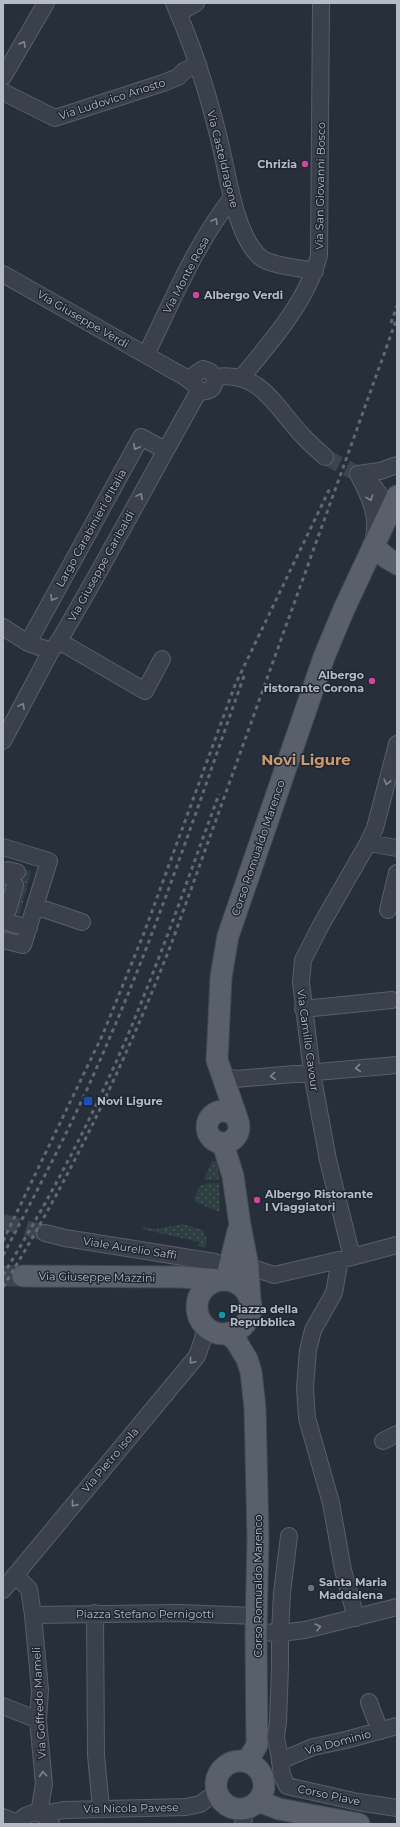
<svg xmlns="http://www.w3.org/2000/svg" width="400" height="1827" viewBox="0 0 400 1827" font-family="Montserrat,sans-serif">
	<style>
		.grass { fill: url(#grass-dots) }
		.lines { fill: none; stroke-linecap: round; stroke-linejoin: round }
		.minor-tunnel { stroke: #3c4450; stroke-width: 16; stroke-dasharray: 16 8; stroke-linecap: butt }
		.major-tunnel { stroke: #3c4450; stroke-width: 21; stroke-dasharray: 21 10; stroke-linecap: butt }
		.minor-casing { stroke: #585f6a; stroke-width: 18 }
		.major-casing { stroke: #434a55; stroke-width: 23 }
		.minor { stroke: #3b414c; stroke-width: 16 }
		.major { stroke: #59606c; stroke-width: 21 }
		.rail { stroke: #616875; stroke-width: 3; stroke-dasharray: 4 4; stroke-linecap: butt }
		.oneway { stroke: #7f8590 }
		.hotel-dot { fill: #d1479c; stroke: #1f2631; stroke-width: 1.5 }
		.transit-dot { fill: #1a4fb4; stroke: #1f2631; stroke-width: 1.5 }
		.culture-dot { fill: #0f9aa8; stroke: #1f2631; stroke-width: 1.5 }
		.worship-dot { fill: #6b7280; stroke: #1f2631; stroke-width: 1.5 }
		.labels { text-anchor: middle; dominant-baseline: central; stroke-width: 3; stroke-linejoin: round; paint-order: stroke }
		.street-label { font-size: 11px; fill: #b6bcc7; stroke: #1f2631 }
		.poi-label { font-size: 11px; font-weight: bold; fill: #b6bcc7; stroke: #1f2631; text-anchor: start }
		.district-label { font-size: 15px; font-weight: bold; fill: #c99a6f; stroke: #1f2631 }
	</style>
	<defs>
		<pattern id="grass-dots" width="8" height="8" patternUnits="userSpaceOnUse"><rect width="8" height="8" fill="#2d3f41"/><path d="M2 2h.1M6 6h.1" fill="none" stroke="#49595b" stroke-width="1.8" stroke-linecap="round"/></pattern>
	</defs>
	<rect width="100%" height="100%" fill="#272f3b"/>
	<path class="grass" d="M3,862l28,9 -11,43 -17,-5z
		M212,1161h5l2,19h-15z
		M219,1183l1,29 -25,-10 -1,-4 6,-12 8,-3z
		M183,1224l20,6 4,10 -2,8 -7,-2 1,-4 -57,-13 2,-2 12,2z"/>
	<g class="lines">
		<path class="minor-tunnel" d="M325,457l33,17
			M3,1222l42,11"/>
		<path class="major-tunnel" d="M3,1276h20"/>
		<g class="minor-casing">
			<path id="minor" d="M174,3c13,30 24,60 33,91 5,18 10,35 14,53 7,30 15,89 39,110 10,9 41,11 55,14
				M179,13l17,-10
				M3,77l43,-74
				M3,92l52,26 108,-35 15,-6 6,-6 14,-7
				M3,274l180,102 10,7 7,8c14,3 20,-12 9,-20l-6,-2 -9,6 -1,8
				M146,355c26,-53 49,-110 85,-156
				M215,377c46,-7 61,31 88,59 7,8 15,14 22,21
				M241,378c30,-36 67,-78 78,-123l2,-252
				M358,474l22,-3 17,-6
				M374,538c5,-23 -5,-43 -16,-64 17,10 27,25 28,44
				M3,627l25,16 23,8
				M59,641l86,50 17,-32
				M28,643l113,-206 24,13
				M3,741l48,-90 8,-10c47,-80 91,-163 137,-245l4,-5
				M368,843l29,5
				M3,847l46,14 -26,84 -20,-5
				M6,876l2,-6 9,2
				M35,906l47,16
				M8,910l7,-25
				M388,910l9,-37
				M3,921l26,7
				M303,1009l89,-9
				M224,1077l12,2 161,-14
				M45,1233l20,5 150,24
				M352,1257l-24,-97 -16,-87 -11,-91 2,-22 18,-35 47,-82 7,-15 22,-84
				M340,1260l-6,33 -21,37 -5,20 -3,38 2,30 24,85 12,67 13,48
				M253,1268l21,7 78,-18 45,-12
				M383,1441l14,-7
				M15,1575l14,14 4,26 7,75 -2,30 6,64 -5,29
				M3,1590l194,-234 6,-17 2,-14
				M95,1613l1,142 5,53
				M33,1615l147,-2 77,3
				M256,1632l24,1 25,-3 92,-23
				M369,1702l11,29
				M3,1706l35,14
				M397,1726l-51,14 -33,7 -33,14 2,14 5,11 71,16 39,6
				M280,1759l-4,-22 2,-15 2,-56v-33l2,-40 7,-57
				M42,1814l22,-4 122,-3 14,-3 17,-12
				M3,1817l15,6
				M18,1824c8,-14 26,-15 33,0
				M243,1824l2,-15"/>
		</g>
		<g class="major-casing">
			<path id="major" d="M373,546l14,12 10,6
				M207 1127a16 16 0 1 1 32 0a16 16 0 1 1-32 0Z
				M237,1118l-20,-58 4,-83 7,-41 96,-279 20,-48 53,-113
				M223,1144l10,32 7,49 8,41 2,36
				M23,1276l158,1 39,3
				M226,1280l12,-49
				M197 1307a27 27 0 1 1 54 0a27 27 0 1 1-54 0Z
				M228,1333l8,8 11,18 4,13 4,36 3,129 -2,95 1,113 -10,17
				M216 1785a24 24 0 1 1 48 0a24 24 0 1 1-48 0Z
				M258,1801l21,8 80,15"/>
		</g>
		<use href="#minor" class="minor"/>
		<use href="#major" class="major"/>
		<path class="rail" d="M391,323l6,-17
			M3,1241l100,-207 41,-101 91,-248 96,-199
			M3,1255c38,-71 76,-144 107,-218 51,-118 91,-240 134,-361
			M3,1275c54,-88 102,-181 140,-277 27,-67 51,-136 76,-204
			M3,1287c68,-110 122,-224 169,-345l225,-624"/>
	</g>
	<defs><path id="oneway-chevron" d="M-2-3.5L2.5 0L-2 3.5" fill="none" stroke-width="1.6" stroke-linecap="round" stroke-linejoin="round"/></defs>
	<g class="oneway">
		<use href="#oneway-chevron" transform="translate(23 44) rotate(-60)"/>
		<use href="#oneway-chevron" transform="translate(215 221) rotate(-60)"/>
		<use href="#oneway-chevron" transform="translate(136 447) rotate(119)"/>
		<use href="#oneway-chevron" transform="translate(140 496) rotate(-62)"/>
		<use href="#oneway-chevron" transform="translate(370 498) rotate(70)"/>
		<use href="#oneway-chevron" transform="translate(53 598) rotate(119)"/>
		<use href="#oneway-chevron" transform="translate(22 706) rotate(-62)"/>
		<use href="#oneway-chevron" transform="translate(387 782) rotate(104)"/>
		<use href="#oneway-chevron" transform="translate(358 1068) rotate(175)"/>
		<use href="#oneway-chevron" transform="translate(273 1076) rotate(175)"/>
		<use href="#oneway-chevron" transform="translate(192 1361) rotate(130)"/>
		<use href="#oneway-chevron" transform="translate(74 1504) rotate(129)"/>
		<use href="#oneway-chevron" transform="translate(318 1627) rotate(-14)"/>
		<use href="#oneway-chevron" transform="translate(43 1774) rotate(-95)"/>
	</g>
	<g class="hotel-dot">
		<circle cx="305" cy="164" r="4"/>
		<circle cx="196" cy="295" r="4"/>
		<circle cx="372" cy="681" r="4"/>
		<circle cx="257" cy="1200" r="4"/>
	</g>
	<rect class="transit-dot" x="83" y="1096" width="10" height="10" rx="2"/>
	<circle class="culture-dot" cx="222" cy="1315" r="4"/>
	<circle class="worship-dot" cx="311" cy="1588" r="4"/>
	<g class="labels">
		<g class="street-label">
			<text transform="translate(112 99) rotate(-18)">Via Ludovico Ariosto</text>
			<text transform="translate(223 159) rotate(76)">Via Casteldragone</text>
			<text transform="translate(320 186) rotate(-89)">Via San Giovanni Bosco</text>
			<text transform="translate(186 275) rotate(-62)">Via Monte Rosa</text>
			<text transform="translate(83 319) rotate(30)">Via Giuseppe Verdi</text>
			<text transform="translate(91 528) rotate(-61)">Largo Carabinieri d'Italia</text>
			<text transform="translate(101 566) rotate(-61)">Via Giuseppe Garibaldi</text>
			<text transform="translate(258 848) rotate(-71)">Corso Romualdo Marenco</text>
			<text transform="translate(308 1040) rotate(82)">Via Camillo Cavour</text>
			<text transform="translate(130 1248) rotate(9)">Viale Aurelio Saffi</text>
			<text transform="translate(97 1277) rotate(1)">Via Giuseppe Mazzini</text>
			<text transform="translate(110 1460) rotate(-50)">Via Pietro Isola</text>
			<text transform="translate(258 1586) rotate(-90)">Corso Romualdo Marenco</text>
			<text x="145" y="1614">Piazza Stefano Pernigotti</text>
			<text transform="translate(39 1703) rotate(-93)">Via Goffredo Mameli</text>
			<text transform="translate(338 1742) rotate(-15)">Via Dominio</text>
			<text transform="translate(329 1795) rotate(12)">Corso Piave</text>
			<text transform="translate(131 1808) rotate(-1)">Via Nicola Pavese</text>
		</g>
		<g class="poi-label">
			<text x="297" y="164" text-anchor="end">Chrizia</text>
			<text x="204" y="295">Albergo Verdi</text>
			<text x="364" y="675" text-anchor="end">Albergo<tspan x="364" dy="13">ristorante Corona</tspan></text>
			<text x="97" y="1101">Novi Ligure</text>
			<text x="265" y="1194">Albergo Ristorante<tspan x="265" dy="13">I Viaggiatori</tspan></text>
			<text x="230" y="1309">Piazza della<tspan x="230" dy="13">Repubblica</tspan></text>
			<text x="319" y="1582">Santa Maria<tspan x="319" dy="13">Maddalena</tspan></text>
		</g>
		<g class="district-label">
			<text x="306" y="759">Novi Ligure</text>
		</g>
	</g>
	<rect width="400" height="1827" fill="none" stroke="#b6bcc7" stroke-width="8"/>
</svg>
